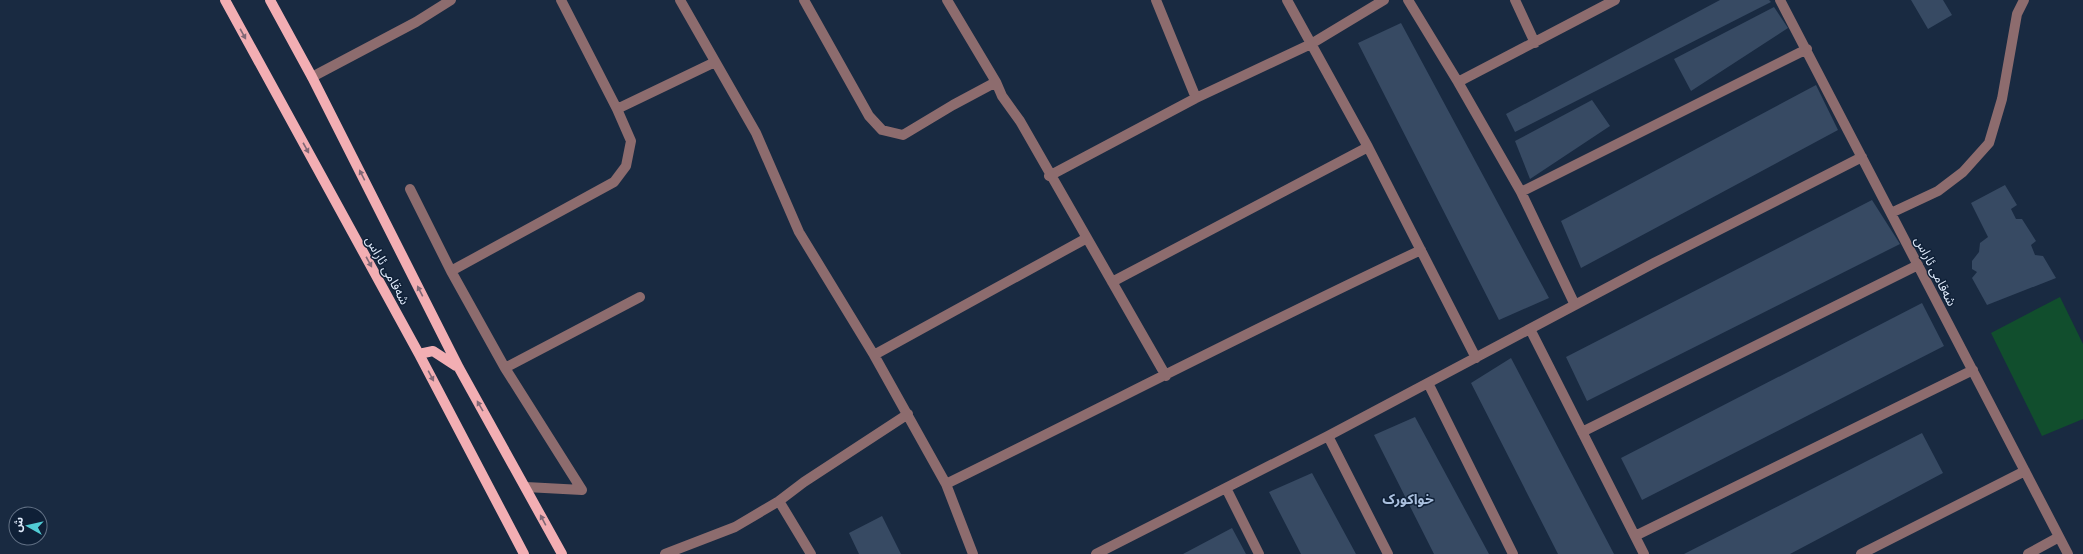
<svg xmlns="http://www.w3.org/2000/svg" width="2083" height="554" viewBox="0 0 2083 554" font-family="'Exo 2','Noto Sans Arabic',sans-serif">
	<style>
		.green { fill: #114e2d }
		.building { fill: #374a63 }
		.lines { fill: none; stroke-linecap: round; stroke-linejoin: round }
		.minor { stroke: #8d6c6e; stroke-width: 10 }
		.major { stroke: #f2aeb3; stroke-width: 10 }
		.oneway { fill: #806775 }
		.labels { text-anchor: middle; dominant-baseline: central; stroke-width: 3; stroke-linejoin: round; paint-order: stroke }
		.street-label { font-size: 13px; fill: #dfeafa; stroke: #0f2037 }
		.neighbourhood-label { font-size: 14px; font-weight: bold; fill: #aac0de; stroke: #0f2037 }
	</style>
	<rect width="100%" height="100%" fill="#192a41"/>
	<path class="green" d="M2060,297l23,47v75l-41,17 -51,-103z"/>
	<path class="building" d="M1720,0h49l2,2 -256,130 -9,-18z
		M1911,0h32l9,15 -24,14z
		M1774,7l14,21 -97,63 -17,-32z
		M1401,23l148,275 -50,22 -141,-277z
		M1816,85l22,45 -257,138 -20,-47z
		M1592,100l18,26 -80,53 -15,-38z
		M2005,185l12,20 -6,4 5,10h6l14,22 -5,4 4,10 8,1 13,22 -69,27 -15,-27 5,-6 -5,-3v-8l7,-9 1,-9 8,-6 -17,-34z
		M1872,200l28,44 -313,157 -21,-44z
		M1922,303l22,43 -302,154 -21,-42z
		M1511,358l103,196h-56l-87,-171z
		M1415,417l74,137h-55l-60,-119z
		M1922,433l21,40 -153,81h-106z
		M1312,473l44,81h-55l-32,-62z
		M882,516l19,38h-42l-10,-21z
		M1232,528l14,26h-63z"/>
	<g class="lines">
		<path class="minor" d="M680,0l76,133 43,99 75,123 72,129 27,70
			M804,0l65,116 13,14 21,5 50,-30 43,-23 6,14 18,25 146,255
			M947,0l49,82
			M1156,0l40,98
			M1287,0l81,147 108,211
			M1408,0l50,82 63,110 54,113
			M1515,0l20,43
			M1780,0l288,554
			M312,77l104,-55 35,-22
			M1458,82l157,-82
			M617,109l98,-47
			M1049,176l147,-78 115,-54 73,-44
			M410,189l41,82 54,97 77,122
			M1521,192l286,-143
			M1891,213l47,-22 25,-19 26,-29 13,-44 15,-85 7,-14
			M451,271l163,-89 12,-16 5,-25 -14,-32 -56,-109
			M1112,282l256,-135
			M1530,329l114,225
			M874,355l213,-117
			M505,368l135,-71
			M1428,383l85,171
			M1582,432l336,-167
			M1328,436l60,118
			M946,484c159,-78 315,-159 475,-234
			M526,487l56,3
			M1226,488l33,66
			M779,501l32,53
			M1635,536l338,-166
			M665,554l70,-27 44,-26 25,-19 104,-68
			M1096,554l232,-118 326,-173 208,-106
			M1861,554l164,-83
			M2028,554l31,-17"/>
		<path class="major" d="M225,0l194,354 105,200
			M270,0l42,77 147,291 103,186
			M419,354l14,-3 23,15"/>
	</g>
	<defs><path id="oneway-solid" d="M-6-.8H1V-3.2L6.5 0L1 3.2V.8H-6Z"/></defs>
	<g class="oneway">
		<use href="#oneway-solid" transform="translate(243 34) rotate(61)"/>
		<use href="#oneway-solid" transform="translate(306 148) rotate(61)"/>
		<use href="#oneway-solid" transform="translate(362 175) rotate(-117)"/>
		<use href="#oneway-solid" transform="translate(369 262) rotate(61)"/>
		<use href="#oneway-solid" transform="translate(420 291) rotate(-117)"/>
		<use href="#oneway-solid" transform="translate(431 376) rotate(62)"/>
		<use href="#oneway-solid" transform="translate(480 406) rotate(-120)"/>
		<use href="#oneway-solid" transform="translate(543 520) rotate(-118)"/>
	</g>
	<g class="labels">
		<g class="street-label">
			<text transform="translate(388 270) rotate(61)">شەقامی ئاراس</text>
			<text transform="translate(1936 271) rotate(63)">شەقامی ئاراس</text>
		</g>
		<g class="neighbourhood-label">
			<text x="1408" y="498">خواکورک</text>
		</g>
	</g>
	<g transform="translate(28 526) rotate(278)"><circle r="19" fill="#0f2037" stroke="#627185"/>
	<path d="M0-3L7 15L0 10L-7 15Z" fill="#51ccd5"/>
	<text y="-6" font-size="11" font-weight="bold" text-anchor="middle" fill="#dfeafa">ش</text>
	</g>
</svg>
